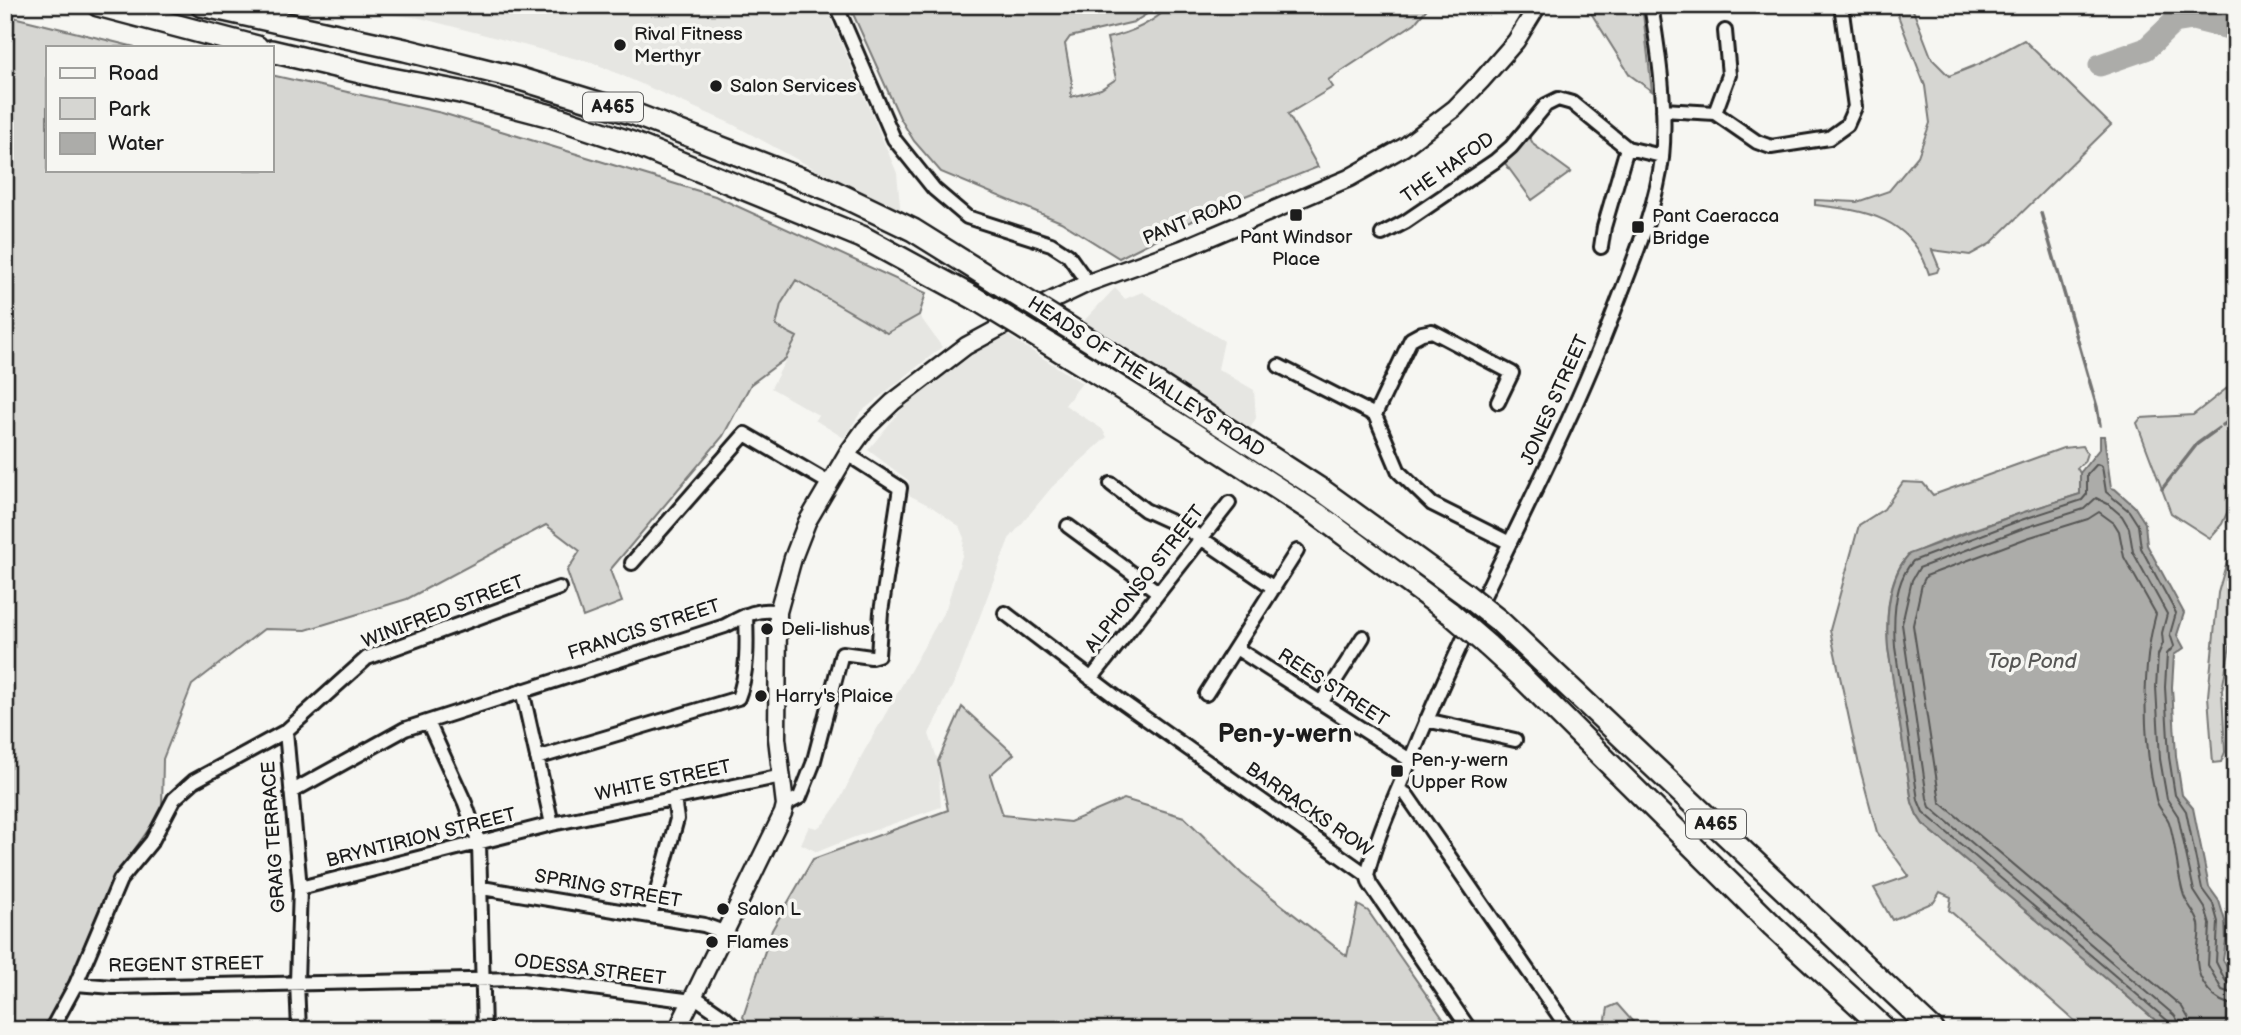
<svg xmlns="http://www.w3.org/2000/svg" width="2241" height="1035" viewBox="0 0 2241 1035" font-family="'Balsamiq Sans',sans-serif">
	<style>
		.built { fill: #e6e6e2 }
		.green { fill: #d6d6d2; stroke: #797977; stroke-width: 2 }
		.water { fill: #acaca9; stroke: #727271; stroke-width: 2 }
		.lines { fill: none; stroke-linecap: round; stroke-linejoin: round }
		.shore { stroke: #565654; stroke-width: 2 }
		.stream { stroke: #727271; stroke-width: 3.5 }
		.river { stroke: #acaca9; stroke-width: 23 }
		.street-casing { stroke: #1c1c1c; stroke-width: 18 }
		.secondary-casing { stroke: #1c1c1c; stroke-width: 21 }
		.highway-casing { stroke: #1c1c1c; stroke-width: 26 }
		.street { stroke: #f6f6f2; stroke-width: 12 }
		.secondary { stroke: #f6f6f2; stroke-width: 16 }
		.highway { stroke: #f6f6f2; stroke-width: 21 }
		.highway-bridge-casing { stroke: #1c1c1c; stroke-width: 26; stroke-linecap: butt }
		.highway-bridge { stroke: #f6f6f2; stroke-width: 21 }
		.poi-dot { fill: #1c1c1c; stroke: #f6f6f2; stroke-width: 2.5 }
		.labels { text-anchor: middle; dominant-baseline: central; stroke-width: 7; stroke-linejoin: round; paint-order: stroke }
		.shield { fill: #f6f6f2; stroke: #5d5d5c; stroke-width: 2 }
		.shield-label { font-size: 18px; font-weight: bold; fill: #1c1c1c }
		.poi-label { font-size: 19px; fill: #1c1c1c; stroke: #f6f6f2; text-anchor: start }
		.street-label { font-size: 19px; fill: #1c1c1c; stroke: #f6f6f2 }
		.water-label { font-size: 21px; font-style: italic; fill: #565654; stroke: #f6f6f2 }
		.district-label { font-size: 26px; font-weight: bold; fill: #1c1c1c; stroke: #f6f6f2 }
	</style>
	<rect width="100%" height="100%" fill="#f6f6f2"/>
	<filter id="ink" filterUnits="userSpaceOnUse"><feTurbulence type="fractalNoise" baseFrequency=".0143" numOctaves="2"/><feDisplacementMap in="SourceGraphic" scale="14" xChannelSelector="R" yChannelSelector="G"/><feConvolveMatrix kernelMatrix="1 2 1 2 8 2 1 2 1" color-interpolation-filters="sRGB"/></filter>
	<g filter="url(#ink)">
		<path class="built" d="M317,5h508l72,168 4,43 -169,-92 -136,-60 -176,-46z
			M796,280l91,53 32,-18 23,32 -81,65 -17,26 -29,-18 3,-5 -47,-27 26,-50 -21,-12 5,-22z
			M1115,288l10,11 17,-7 82,49 -6,28 36,21 2,28 -9,16 -167,-109z
			M1007,335l75,48 -17,22 37,24 5,8 -55,50 -43,52 -50,133 -30,62 9,27 3,46 -89,31 -35,14 -16,-8 8,-18 8,2 7,-5 15,-21 23,-47 84,-147 16,-52 2,-18 -5,-12 -27,-19 -25,-13 2,-13 -41,-31 33,-40 23,-20 57,-41z"/>
		<path class="green" d="M849,5h312l-27,17 -64,15 -5,7 7,39 -1,14 30,-8 15,-10 -9,-41c24,-5 46,-15 64,-33h259l-15,18 -87,57 5,7 -45,27 30,53 -88,35 -111,56 -58,-36 -120,-50 -27,-31 -14,-23z
			M1586,5h56l10,86 -22,-16z
			M1894,5h17l21,54 17,17 30,-12 45,-24 87,85 -121,119 -20,11 -38,-5 7,17 -2,5 -8,2c-17,-56 -63,-64 -114,-69v-5l42,2 32,-11 29,-35 12,-33 -5,-37z
			M5,15l130,32h-88v123h224v-95l171,38 273,83 211,97 -7,22 -32,18 -91,-53 -15,24 -5,22 21,11 -11,21 -35,26 -28,52 -113,134 12,32 -39,15 -16,-46 13,-20 -34,-26 -139,74 -101,31 -42,-1 -72,56 -29,74 -1,51 -52,75 -44,103 -23,42h-38z
			M1528,135l6,10 37,27 -39,28 -30,-41z
			M2236,381v112l-14,31 -12,14 -39,-25 -34,-90 4,-5 52,-3z
			M2083,446l4,7 -3,9 -7,6 3,5v21c-25,8 -165,52 -175,65 -18,24 -19,61 -17,89l24,154 5,13 6,9 244,206h-82l-136,-120 2,-13 -11,-5 -6,10 -42,18 -18,-32 35,-12 -32,-44 -18,-67 -29,-135 29,-105 25,-16 19,-27 20,1 10,12 130,-47z
			M2236,529v84l-14,77 3,62 -4,10 -8,1 -5,-67 10,-103z
			M962,707l52,47 -24,21 13,40 67,7 54,-23 60,18 58,57 105,82 11,-51 10,6 83,119h-698l-10,-13 29,-87 41,-71 135,-49 -10,-49z
			M1617,1004l16,18 4,8h-33l4,-22z"/>
		<path class="water" d="M2100,436h4l7,52 4,1 19,17 11,17 2,22 37,68 -7,22 7,13 -10,7 -2,32 4,69 6,39 11,13 16,79 10,14 6,20 1,20 -3,19 13,22v48h-69l-244,-206 -6,-9 -5,-13 -24,-154c-2,-30 0,-70 21,-94l109,-40 62,-20v-21l20,-25z"/>
		<g class="lines">
			<path class="shore" d="M2171,1030l-3,-9 -245,-209 -5,-12 -23,-153c-2,-27 -1,-65 18,-86l108,-41 61,-20 5,-6v-19l10,-11 5,2 4,26 23,19 9,14 3,23 35,65 -6,21 4,12 -7,8 -2,33 4,70 6,38 11,16 16,78 11,15 5,18 -2,40 9,18 5,5 6,1
				M2180,1030l-1,-8 -5,-7 -244,-208 -3,-9 -25,-174 10,-44 7,-12 105,-40 60,-19 12,-11 12,6 14,12 7,12 4,24 34,62 -5,19 1,10 -5,12 -2,32 4,72 7,40 11,17 16,75 11,17 5,16 -2,41 14,25 14,5
				M2190,1030l-1,-11 -7,-12 -242,-205 -27,-177 9,-41 4,-8 101,-38 61,-19 11,-7 15,11 5,8 5,26 32,57c-15,54 -13,130 0,185 2,10 10,15 13,23 8,24 7,50 15,74 4,10 12,17 15,28 2,13 -3,25 -2,37 1,21 17,43 39,44"/>
			<path class="stream" d="M2041,213l56,194 3,18
				M2223,425l13,-8
				M2162,489l35,-45 22,-16"/>
			<path class="river" d="M2100,65l46,-16 28,-27 19,-3 36,9 7,-3"/>
			<g class="street-casing">
				<path id="street" d="M836,5l58,134 40,50 33,28 84,27 17,11 20,28
					M1663,110l52,3 42,29 14,5 58,-9 18,-13 8,-18 -14,-102
					M1715,113l14,-38 -4,-44
					M1382,234l23,-12 90,-61 16,-14 35,-42 12,-6 14,4 55,45 35,8
					M1601,247l3,-20 23,-79
					M1279,366l96,49
					M1498,402l14,-29 -80,-42 -10,2 -11,6 -36,76 24,57 33,32 78,39
					M1111,484l34,26 44,20 85,58
					M1068,526l90,66
					M632,563l113,-129 84,49
					M1005,613l116,88 246,174
					M1236,648l174,112
					M1091,679l138,-176
					M522,690l30,134
					M1206,694l91,-143
					M1321,703l42,-66
					M1426,720l89,20
					M428,722l37,81 14,40 5,187
					M286,731l14,157 -3,94 2,48
					M537,758l201,-60c10,-24 9,-57 8,-83
					M1398,790l8,4 163,236
					M291,792l114,-63 320,-103c17,-9 33,-19 53,-14
					M785,805l15,-8 13,-33 29,-111 29,4 7,-2 3,-43 19,-124 -53,-34
					M1367,875c10,-41 29,-80 45,-119 61,-152 145,-294 203,-447 18,-48 41,-100 47,-151 5,-50 -3,-103 -11,-153
					M1367,875l3,9 100,146
					M300,888l252,-64 230,-48
					M482,888l222,37 22,8
					M650,916l27,-97 -3,-21
					M76,984l37,3 410,-8 162,21 6,4
					M695,997l29,20 14,13
					M51,1030l25,-46 44,-104 32,-39 22,-42 20,-18 92,-50 81,-73 192,-70"/>
			</g>
			<g class="secondary-casing">
				<path id="secondary" d="M677,1030l106,-217 2,-8 -8,-67 1,-126 15,-54 14,-36 40,-68 18,-25 28,-27 73,-56 68,-37 54,-26 94,-34 167,-71 55,-31 51,-39 26,-27 35,-40 22,-36"/>
			</g>
			<g class="highway-casing">
				<path id="highway" d="M98,5l159,42
					M201,5l204,45 112,28 117,36 196,76 83,40 85,53
					M271,51l115,27 74,14 91,24 81,27 230,94 114,62
					M1113,355l210,136 142,103
					M1098,374l88,55 131,85 133,99
					M1498,620l435,410
					M1487,645l35,32 251,249 113,104"/>
			</g>
			<use href="#street" class="street"/>
			<use href="#secondary" class="secondary"/>
			<use href="#highway" class="highway"/>
			<g class="highway-bridge-casing">
				<path id="highway-bridge" d="M998,283l115,72
					M976,299l122,75
					M1465,594l33,26
					M1450,613l37,32"/>
			</g>
			<use href="#highway-bridge" class="highway-bridge"/>
		</g>
	</g>
	<g class="poi-dot">
		<circle cx="620" cy="45" r="7"/>
		<circle cx="716" cy="86" r="7"/>
		<rect x="1289" y="208" width="14" height="14" rx="3.5"/>
		<rect x="1631" y="220" width="14" height="14" rx="3.5"/>
		<circle cx="767" cy="629" r="7"/>
		<circle cx="761" cy="696" r="7"/>
		<rect x="1390" y="764" width="14" height="14" rx="3.5"/>
		<circle cx="723" cy="909" r="7"/>
		<circle cx="712" cy="942" r="7"/>
	</g>
	<g class="labels">
		<g class="shield">
			<rect x="583" y="92.5" width="60" height="29" rx="5"/>
			<rect x="1686" y="809.5" width="60" height="29" rx="5"/>
		</g>
		<g class="shield-label">
			<text x="613" y="107">A465</text>
			<text x="1716" y="824">A465</text>
		</g>
		<g class="poi-label">
			<text x="634" y="34">Rival Fitness<tspan x="634" dy="22">Merthyr</tspan></text>
			<text x="730" y="86">Salon Services</text>
			<text x="1652" y="216">Pant Caeracca<tspan x="1652" dy="22">Bridge</tspan></text>
			<text x="1296" y="237" text-anchor="middle">Pant Windsor<tspan x="1296" dy="22">Place</tspan></text>
			<text x="781" y="629">Deli-lishus</text>
			<text x="775" y="696">Harry's Plaice</text>
			<text x="1411" y="760">Pen-y-wern<tspan x="1411" dy="22">Upper Row</tspan></text>
			<text x="737" y="909">Salon L</text>
			<text x="726" y="942">Flames</text>
		</g>
		<g class="street-label">
			<text transform="translate(1448 168) rotate(-35)">THE HAFOD</text>
			<text transform="translate(1193 220) rotate(-22)">PANT ROAD</text>
			<text transform="translate(1146 377) rotate(33)">HEADS OF THE VALLEYS ROAD</text>
			<text transform="translate(1555 400) rotate(-66)">JONES STREET</text>
			<text transform="translate(1145 579) rotate(-52)">ALPHONSO STREET</text>
			<text transform="translate(443 612) rotate(-21)">WINIFRED STREET</text>
			<text transform="translate(644 630) rotate(-18)">FRANCIS STREET</text>
			<text transform="translate(1333 688) rotate(33)">REES STREET</text>
			<text transform="translate(663 781) rotate(-12)">WHITE STREET</text>
			<text transform="translate(1309 810) rotate(35)">BARRACKS ROW</text>
			<text transform="translate(274 837) rotate(-94)">GRAIG TERRACE</text>
			<text transform="translate(421 838) rotate(-14)">BRYNTIRION STREET</text>
			<text transform="translate(608 889) rotate(10)">SPRING STREET</text>
			<text transform="translate(186 965) rotate(-1)">REGENT STREET</text>
			<text transform="translate(590 970) rotate(7)">ODESSA STREET</text>
		</g>
		<g class="water-label">
			<text x="2032" y="661">Top Pond</text>
		</g>
		<g class="district-label">
			<text x="1285" y="734">Pen-y-wern</text>
		</g>
	</g>
	<rect width="2241" height="1035" fill="none" stroke="#f6f6f2" stroke-width="28"/>
	<rect x="14" y="14" width="2213" height="1007" fill="none" stroke="#1c1c1c" stroke-width="2.5" filter="url(#ink)"/>
	<rect x="46" y="46" width="228" height="126" fill="#f6f6f2" stroke="#9f9f9c" stroke-width="2"/>
	<rect x="60" y="68" width="35" height="10" fill="#f6f6f2" stroke="#9f9f9c" stroke-width="2"/>
	<text x="108" y="80" font-size="21" fill="#1c1c1c">Road</text>
	<rect x="60" y="98" width="35" height="21" fill="#d6d6d2" stroke="#9f9f9c" stroke-width="2"/>
	<text x="108" y="116" font-size="21" fill="#1c1c1c">Park</text>
	<rect x="60" y="133" width="35" height="21" fill="#acaca9" stroke="#9f9f9c" stroke-width="2"/>
	<text x="108" y="150" font-size="21" fill="#1c1c1c">Water</text>
</svg>
